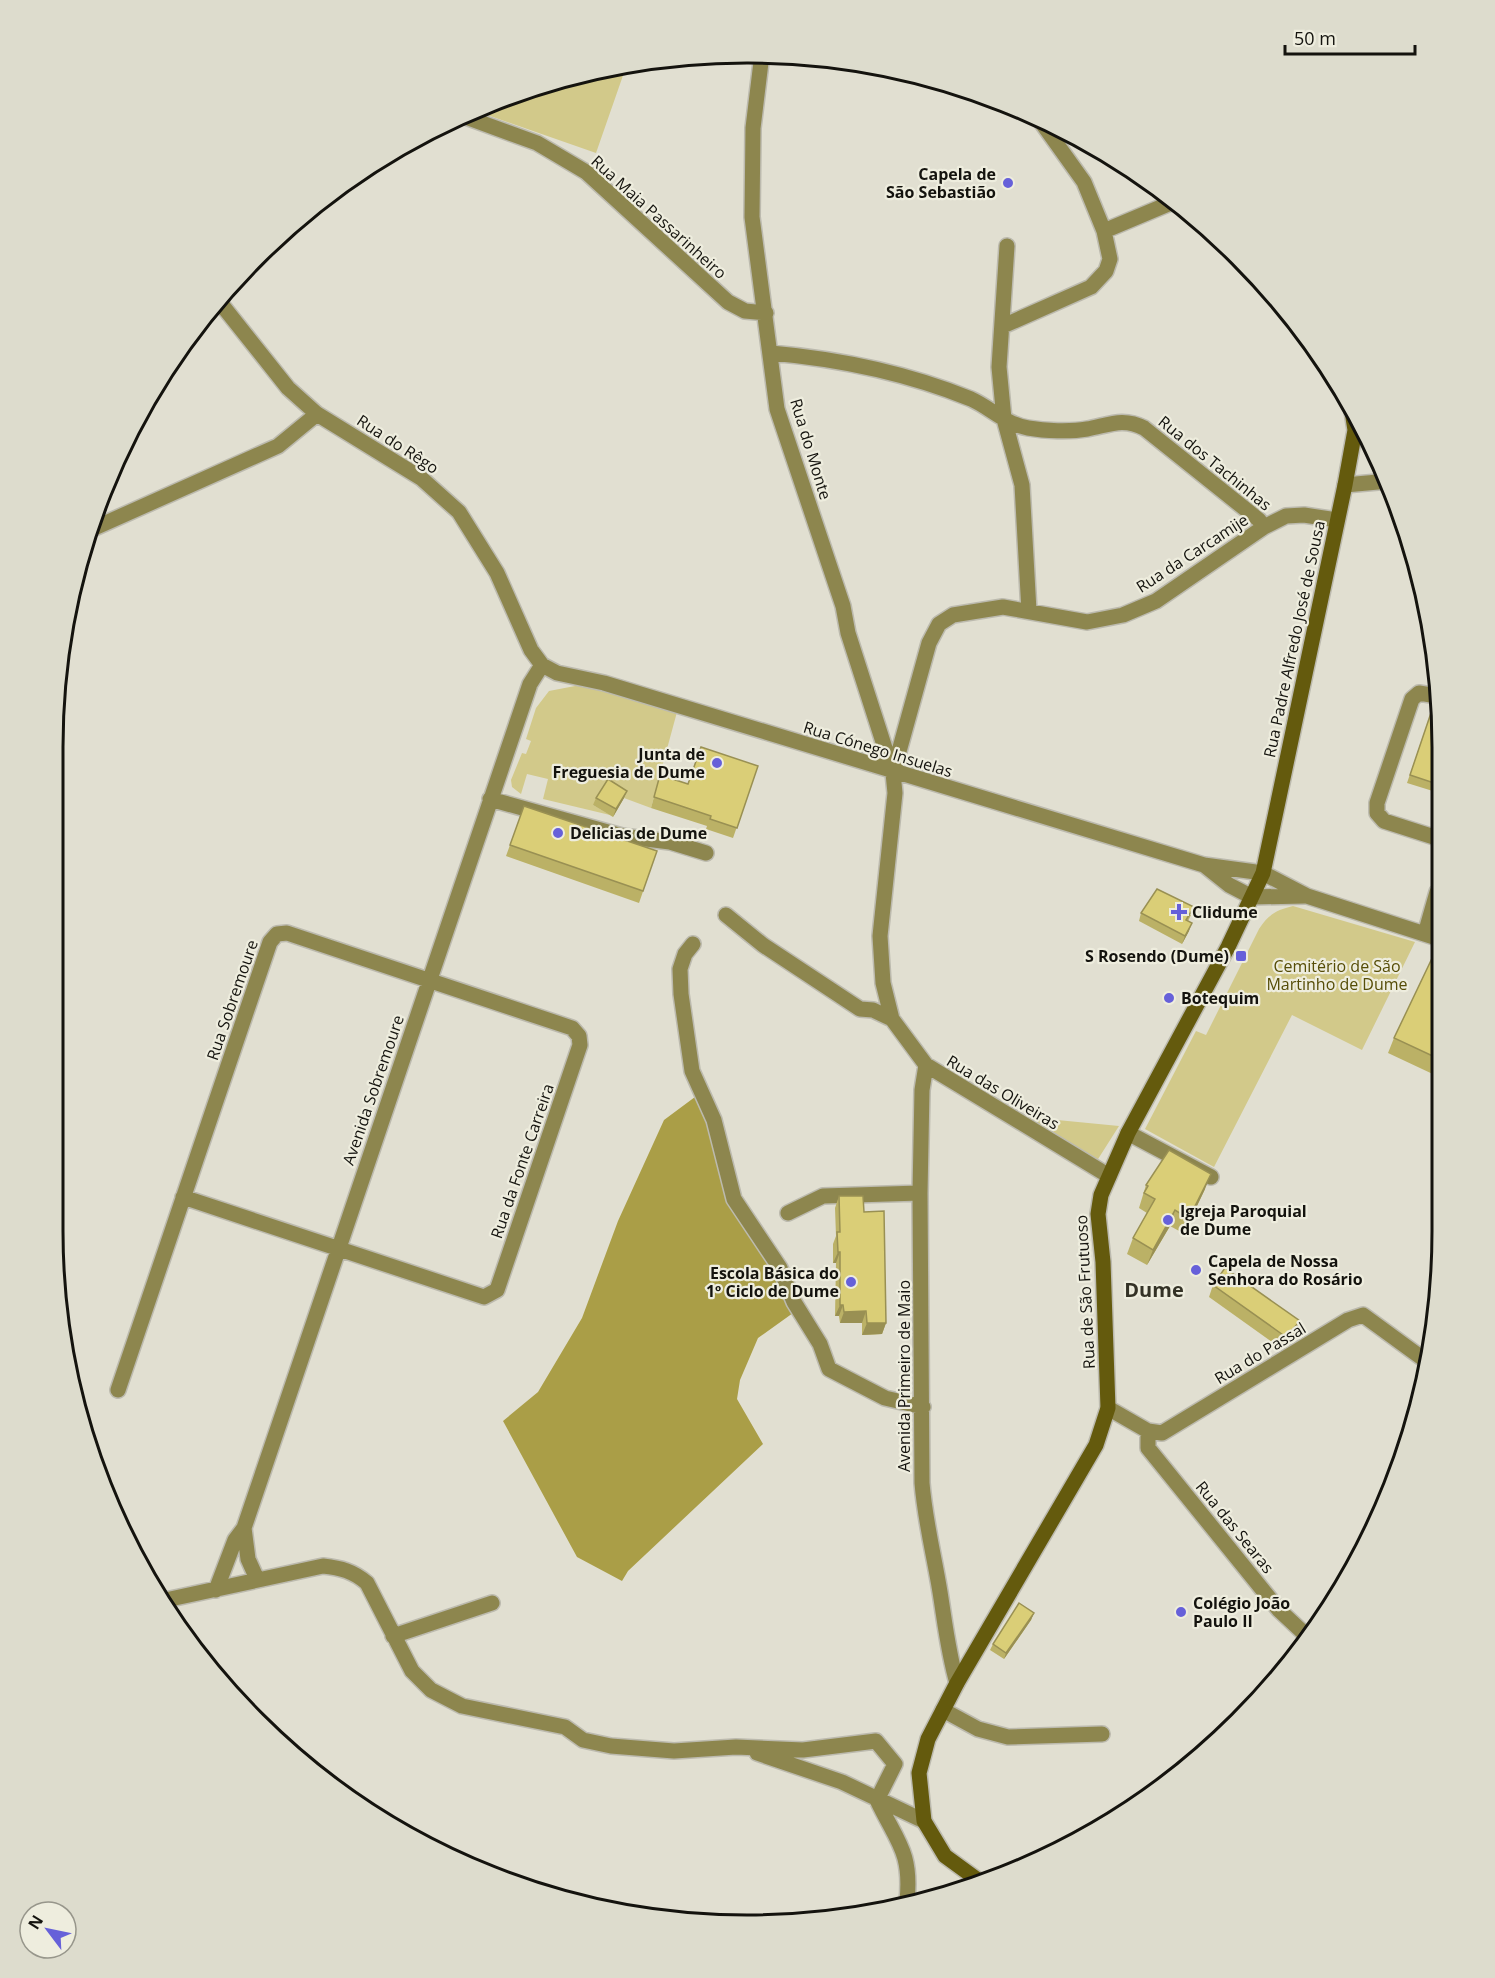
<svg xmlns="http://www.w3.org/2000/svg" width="1495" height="1978" viewBox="0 0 1495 1978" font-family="'Open Sans',sans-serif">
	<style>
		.green { fill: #d2c98a }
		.forest { fill: #aa9e47 }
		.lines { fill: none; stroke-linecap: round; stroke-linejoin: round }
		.street-casing { stroke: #bcbaae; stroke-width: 18 }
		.secondary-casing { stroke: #bcbaae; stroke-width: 18 }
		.street { stroke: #8d864e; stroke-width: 15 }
		.secondary { stroke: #645a0d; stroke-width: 15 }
		.wall { fill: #bbb166 }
		.shaded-wall { fill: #999053 }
		.building { fill: #dace77; stroke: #999053; stroke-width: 1.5 }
		.poi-dot { fill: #6660d9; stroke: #eeedde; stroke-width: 2 }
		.labels { text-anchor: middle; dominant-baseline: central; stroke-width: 4.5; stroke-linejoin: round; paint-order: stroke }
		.poi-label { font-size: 16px; font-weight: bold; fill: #14130e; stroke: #eeedde; text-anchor: start }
		.street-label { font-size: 16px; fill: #14130e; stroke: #eeedde }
		.park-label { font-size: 16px; fill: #564d07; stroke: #eeedde }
		.quarter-label { font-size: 20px; font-weight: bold; fill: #343226; stroke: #eeedde }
		.rim { fill: none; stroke: #14130e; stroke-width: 3 }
	</style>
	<rect width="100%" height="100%" fill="#e1dfd1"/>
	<path class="green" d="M627,64l-31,89 -123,-43 139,-44z
		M575,686h17l85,26 -26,96 -27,-10 -31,7 17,10 -67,-16 5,-20 -21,-5 -6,20 -9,-7 -1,-7 11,-27 4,1 5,-13 -5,-2 10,-31 13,-17z
		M1293,906l122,36 -53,108 -70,-35 -78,152 -69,-38 51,-98 10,4 53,-106c9,-14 17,-19 34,-23z
		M1006,1115l113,11 -26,41z"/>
	<path class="forest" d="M699,1094l27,88 49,88 18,43 -35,25 -18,42 -3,19 26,45 -135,127 -6,10 -45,-24 -74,-136 35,-29 44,-74 36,-97 46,-101z"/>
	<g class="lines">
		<g class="street-casing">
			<path id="street" d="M762,54l-9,74 -1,89 25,192 66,197 5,27 45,140 2,20 -15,143 3,47 9,36 34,46 183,111
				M463,116l74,27 49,29 142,130 17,9 21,2
				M1104,231l69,-29
				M1007,246l-8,121 5,52 18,66 7,126
				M218,300l70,88 29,26 104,64 38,34 38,61 34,77 11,15 15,8 47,10 600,182 59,8 44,23 130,42
				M1003,326l88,-39 15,-16 4,-12 -6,-28 -20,-49 -45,-63
				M771,353c68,6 136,20 200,46 20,9 34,25 57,29 17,3 42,4 59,1 22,-4 36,-12 57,-1l115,92 5,7
				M1345,485l44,-4
				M90,530l188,-84 39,-32
				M893,773l36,-130 10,-19 14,-9 50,-8 84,15 36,-7 33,-14 108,-74 22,-11 18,-1 33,5
				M490,799l132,37 48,6 36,11
				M1437,838l-53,-17 -7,-8v-10l35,-104 7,-6 18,3
				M1204,865l25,20 23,12 53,-1
				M726,915l37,30 97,64 13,1 19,9
				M1425,934l12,-42
				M693,944l-8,10 -5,15 1,25 11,77 22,49 20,79 46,69 14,34 26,42 9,25 56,29 38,9
				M926,1065l-4,25 -2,103 2,290c3,38 12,72 18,109 5,31 8,60 17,91
				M1128,1133l83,44
				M788,1213l35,-17 97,-3
				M118,1390l152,-448 7,-8 10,-1 285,95 7,8 1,9 -83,245 -13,7 -301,-100
				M1108,1408l40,23 14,2 186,-113 15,-5 63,46
				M1148,1431v17l131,162 29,27
				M244,1528l4,31 9,20
				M216,1590l19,-50 9,-12 286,-844 12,-19
				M161,1601l162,-35c18,2 30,5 44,17l45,88 19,19 31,16 103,21 18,13 28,6 63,5 62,-4 67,3 73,-9 19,23 -18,36c20,42 35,52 30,101
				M393,1636l99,-33
				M943,1710l35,19 30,8 94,-3
				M757,1753l85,29 82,39"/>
		</g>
		<g class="secondary-casing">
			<path id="secondary" d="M982,1883l-37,-27 -21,-35 -5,-48 9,-34 29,-56 139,-238 12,-37 -5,-146 -5,-48 3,-19 27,-62 100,-186 35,-74 82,-388 10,-55 -3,-19"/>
		</g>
		<use href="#street" class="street"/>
		<use href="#secondary" class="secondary"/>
	</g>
	<path class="wall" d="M1434,704l3,1 -1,87 -29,-9z
		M758,766l-25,72 -27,-9 1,-3 -56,-18 9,-33 28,9z
		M596,798h28l-11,19 -20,-12z
		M524,806l133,45 -18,52 -133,-47z
		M1141,913l50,2 -3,6 1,10 -7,13 -43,-23z
		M1436,950l1,126 -49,-23 6,-15z
		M1146,1185l59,4 -18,38 -2,-1 -4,6 -11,-6 -23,39 -20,-11 6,-16 14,-25 -8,-5z
		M839,1196l25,16 22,111 -4,11 -20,1v-12h-22l-1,-7h-4l1,-53h-3v-19l3,-8 -1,-28z
		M1213,1285l83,47 -14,17 -73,-52z
		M1034,1613l-3,7 -27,39 -14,-9 3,-6z"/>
	<path class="shaded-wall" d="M627,791l-3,7 -11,19 3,-8z
		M1192,923l-3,8 -7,13 3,-8z
		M1211,1174l-6,15 -18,38 5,-15z
		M1175,1210l-5,16 -23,39 6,-15z
		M1190,1211l-5,15 -4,6 5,-15z
		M838,1252h2l-4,11h-3z
		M840,1305h3l-4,11h-4z
		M866,1311l-4,12h-22l4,-11z
		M1300,1321l-4,11 -14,17 4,-12z
		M867,1323h19l-4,11 -20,1z
		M1034,1613l-3,7 -27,39 2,-6z"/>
	<path class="building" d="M1434,704l3,1v79l-27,-9z
		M701,747l57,19 -21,62 -27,-9 1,-3 -57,-19 6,-22 28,9z
		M608,779l19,12 -11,18 -20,-11z
		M524,806l133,45 -14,40 -133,-46z
		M1157,889l37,18 -8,13 6,3 -7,13 -44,-23z
		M1436,950h1v108l-43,-20z
		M1169,1150l42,24 -19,38 -2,-1 -4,6 -11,-7 -22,40 -20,-12 22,-39 -11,-6 4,-7 -2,-1z
		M839,1196h24l1,16 20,-1 2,112h-19l-1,-12 -22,1 -1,-7h-3v-53h-2l-1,-20h3z
		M1225,1268l75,53 -14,16 -73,-52z
		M1019,1603l15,10 -28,40 -13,-9z"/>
	<g class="poi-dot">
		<circle cx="1008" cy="183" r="6"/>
		<circle cx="717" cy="763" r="6"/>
		<circle cx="558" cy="833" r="6"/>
		<path d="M1176 903h6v6h6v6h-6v6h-6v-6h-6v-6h6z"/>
		<rect x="1235" y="950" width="12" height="12" rx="3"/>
		<circle cx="1169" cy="998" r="6"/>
		<circle cx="1168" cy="1220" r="6"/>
		<circle cx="1196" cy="1270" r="6"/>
		<circle cx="851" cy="1282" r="6"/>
		<circle cx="1181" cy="1612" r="6"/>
	</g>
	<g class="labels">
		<g class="poi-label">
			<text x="996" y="174" text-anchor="end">Capela de<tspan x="996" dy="18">São Sebastião</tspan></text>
			<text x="705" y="754" text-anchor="end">Junta de<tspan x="705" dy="18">Freguesia de Dume</tspan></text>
			<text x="570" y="833">Delicias de Dume</text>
			<text x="1192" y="912">Clidume</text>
			<text x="1229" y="956" text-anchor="end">S Rosendo (Dume)</text>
			<text x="1181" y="998">Botequim</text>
			<text x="1180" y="1211">Igreja Paroquial<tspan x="1180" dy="18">de Dume</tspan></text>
			<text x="1208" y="1261">Capela de Nossa<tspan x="1208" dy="18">Senhora do Rosário</tspan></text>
			<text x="839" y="1273" text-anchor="end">Escola Básica do<tspan x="839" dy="18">1º Ciclo de Dume</tspan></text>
			<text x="1193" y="1603">Colégio João<tspan x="1193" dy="18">Paulo II</tspan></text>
		</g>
		<g class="street-label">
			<text transform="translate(659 217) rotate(42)">Rua Maia Passarinheiro</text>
			<text transform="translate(398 444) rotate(33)">Rua do Rêgo</text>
			<text transform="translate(811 449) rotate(73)">Rua do Monte</text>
			<text transform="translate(1215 463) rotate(39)">Rua dos Tachinhas</text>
			<text transform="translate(1192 553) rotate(-33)">Rua da Carcamije</text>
			<text transform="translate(1294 639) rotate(-78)">Rua Padre Alfredo José de Sousa</text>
			<text transform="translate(878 749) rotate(17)">Rua Cónego Insuelas</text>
			<text transform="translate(232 1000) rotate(-71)">Rua Sobremoure</text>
			<text transform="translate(373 1090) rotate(-71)">Avenida Sobremoure</text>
			<text transform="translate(1003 1092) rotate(31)">Rua das Oliveiras</text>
			<text transform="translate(522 1161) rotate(-71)">Rua da Fonte Carreira</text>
			<text transform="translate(1085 1292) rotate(-93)">Rua de São Frutuoso</text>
			<text transform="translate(1260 1353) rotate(-31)">Rua do Passal</text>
			<text transform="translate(904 1376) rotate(-90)">Avenida Primeiro de Maio</text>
			<text transform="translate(1235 1527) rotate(51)">Rua das Searas</text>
		</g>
		<g class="park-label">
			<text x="1337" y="966">Cemitério de São<tspan x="1337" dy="18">Martinho de Dume</tspan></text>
		</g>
		<g class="quarter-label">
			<text x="1154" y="1289">Dume</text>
		</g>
	</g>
	<path d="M0 0H1495V1978H0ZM747 63H748A684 684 0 0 1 1432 747V1231A684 684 0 0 1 748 1915H747A684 684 0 0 1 63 1231V747A684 684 0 0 1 747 63Z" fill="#dddccd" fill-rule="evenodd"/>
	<path class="rim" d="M747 63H748A684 684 0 0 1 1432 747V1231A684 684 0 0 1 748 1915H747A684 684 0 0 1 63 1231V747A684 684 0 0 1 747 63Z"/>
	<g transform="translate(48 1930) rotate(302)"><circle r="28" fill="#eeedde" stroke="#97968b" stroke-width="1.5"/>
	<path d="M0-4.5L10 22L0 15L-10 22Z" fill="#6660d9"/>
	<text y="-9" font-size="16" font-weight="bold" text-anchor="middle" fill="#14130e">N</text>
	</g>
	<path d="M1285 45v9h130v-9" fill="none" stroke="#14130e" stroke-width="3"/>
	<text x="1294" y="45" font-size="18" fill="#14130e" stroke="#eeedde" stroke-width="4.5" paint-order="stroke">50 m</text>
</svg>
